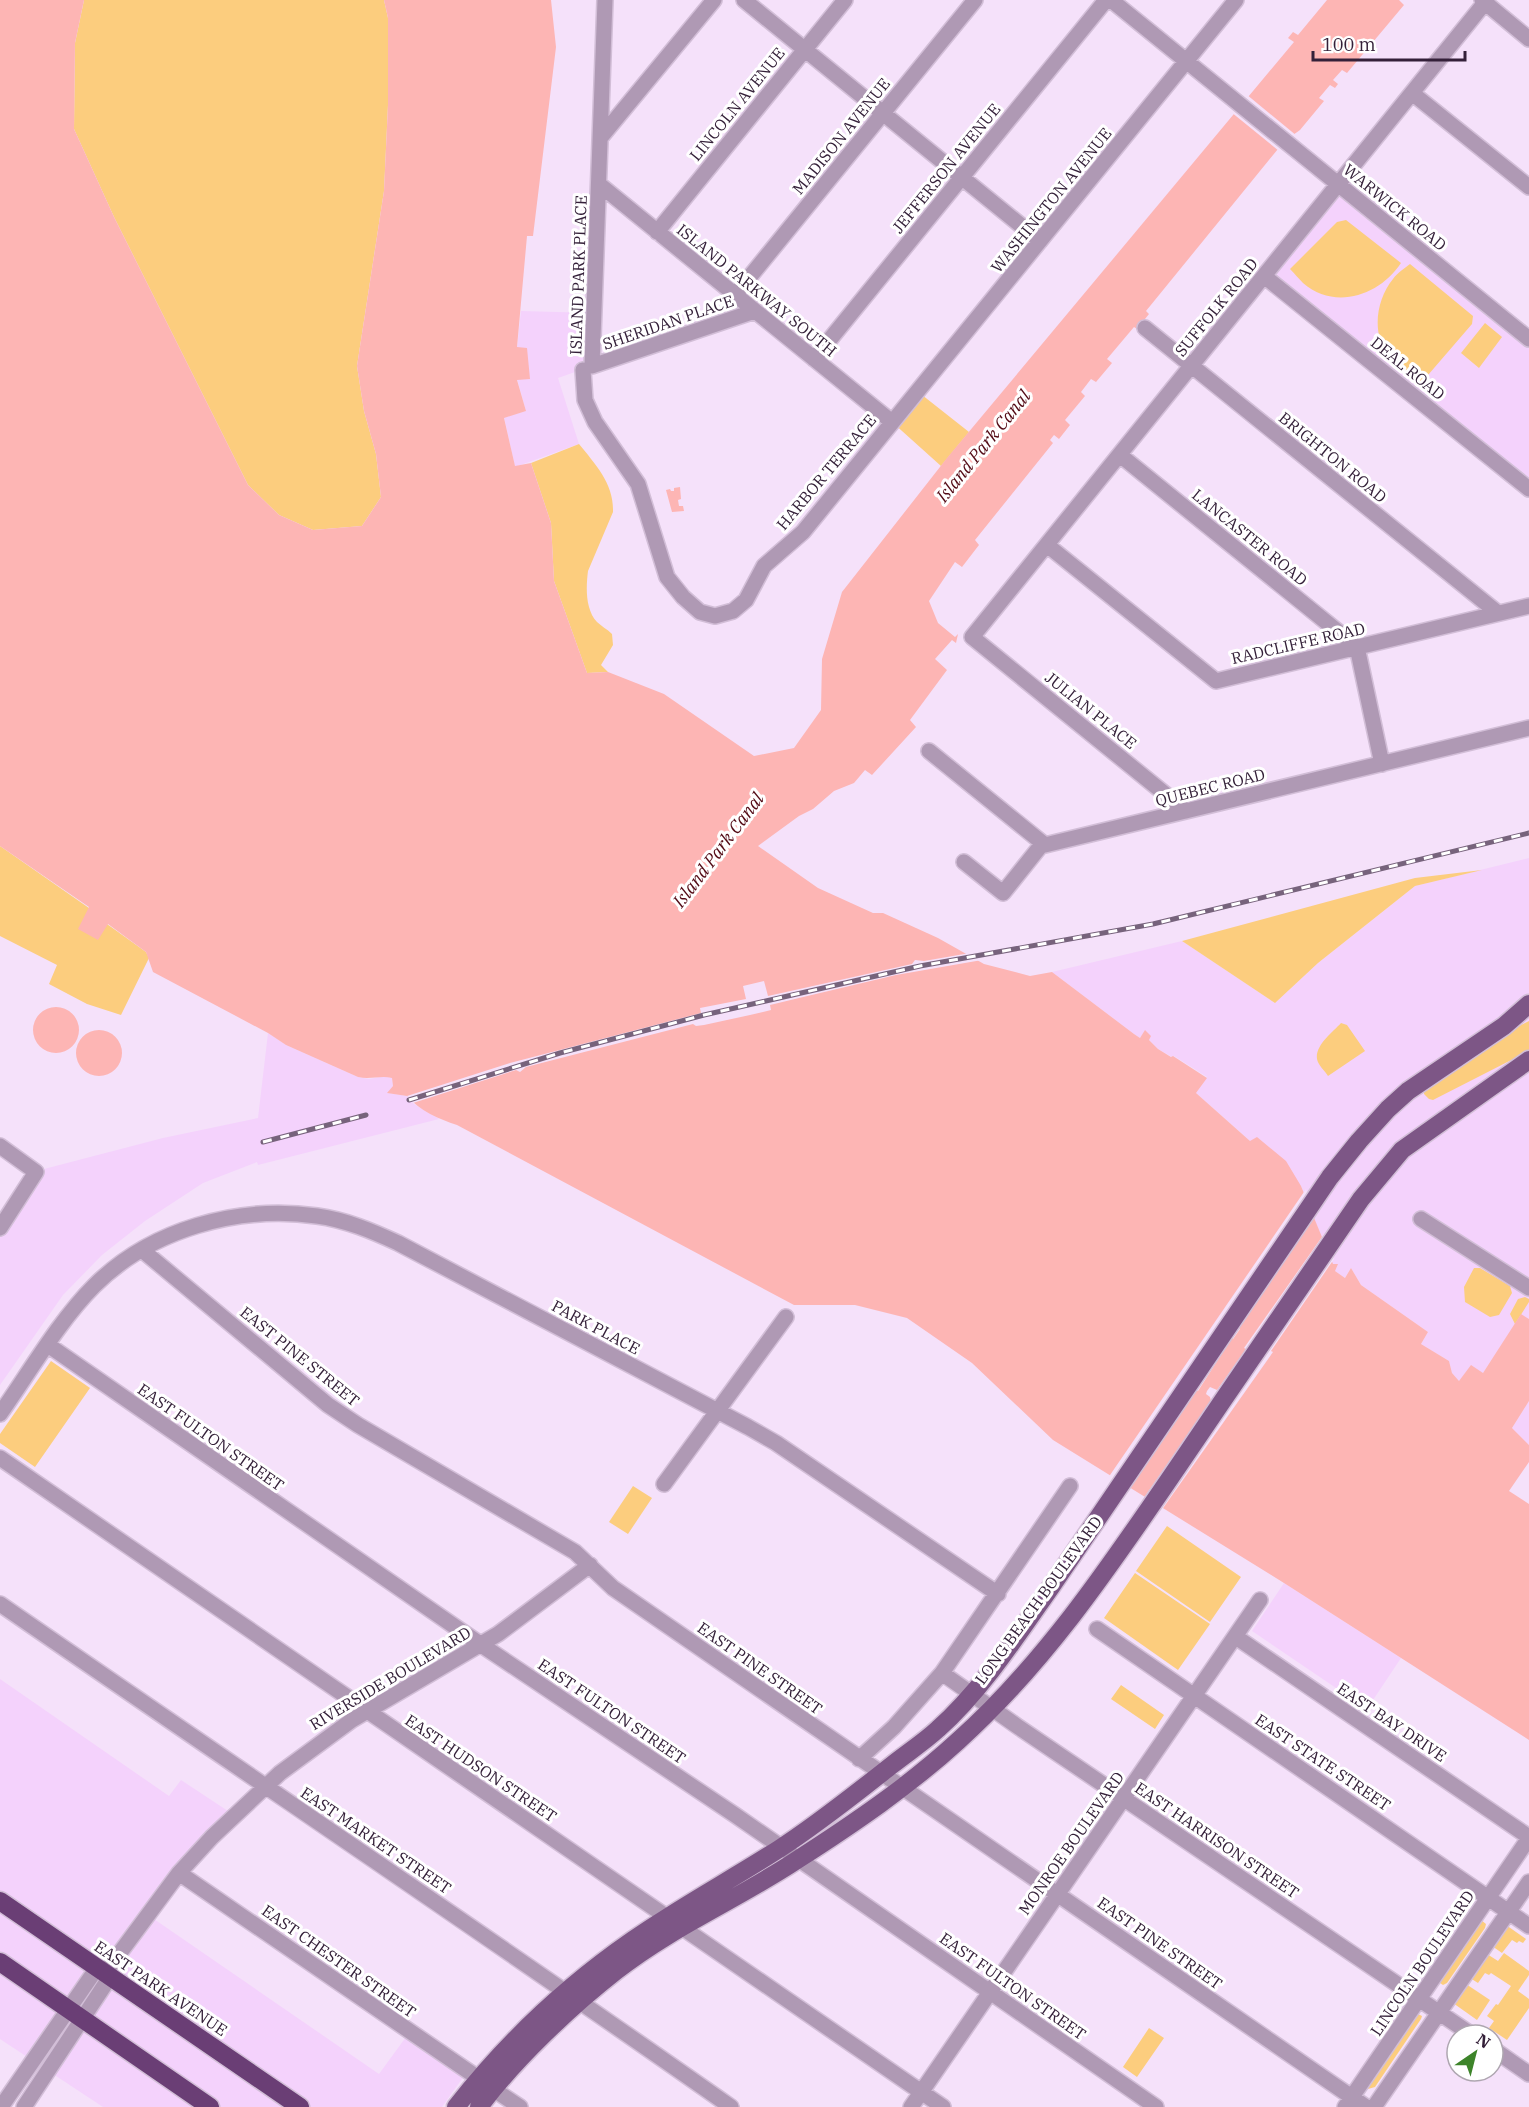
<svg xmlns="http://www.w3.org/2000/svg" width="1529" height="2107" viewBox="0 0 1529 2107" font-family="'IBM Plex Serif',serif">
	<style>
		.built { fill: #f4d2fc }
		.green { fill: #fccd7e }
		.water { fill: #fdb5b4 }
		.pier { fill: #f5e1fa }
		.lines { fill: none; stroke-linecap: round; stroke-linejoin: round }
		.minor-casing { stroke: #d2bed7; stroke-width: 18 }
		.major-casing { stroke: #d2bed7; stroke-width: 21 }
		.highway-casing { stroke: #d2bed7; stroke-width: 21 }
		.minor { stroke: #af99b4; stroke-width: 15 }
		.major { stroke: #7d5686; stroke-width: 18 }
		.highway { stroke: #6a3e75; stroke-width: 18 }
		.rail-casing { stroke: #77637c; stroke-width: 5 }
		.rail { stroke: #fff; stroke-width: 3; stroke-dasharray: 9; stroke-linecap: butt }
		.labels { text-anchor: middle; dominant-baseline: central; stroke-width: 6; stroke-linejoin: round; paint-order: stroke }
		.street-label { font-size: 16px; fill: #342039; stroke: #fff }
		.water-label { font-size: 18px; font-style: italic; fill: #530a15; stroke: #fff }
	</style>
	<rect width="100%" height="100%" fill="#f5e1fa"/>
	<path class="built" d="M1339,194l190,152v136l-254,-208z
		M521,311l73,2 -2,53 -34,12 21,66 -64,23 -11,-50 22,-6 -9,-32 13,-1 -13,-30z
		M1529,858v461l-8,-4 -38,58 -24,8 -7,-8 -3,-12 -28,-17 7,-12 -67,-47 -10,-17 -6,10 -10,-7 -34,-85 -105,-93 11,-16 -33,-21 -2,1 -14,-8 -9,-9 -4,-9 -5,7 -6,-4 -82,-62 130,-31 93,62 43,-40 97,-77z
		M268,1033l18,12 72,32 11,2 16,-3 7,2 1,8 -5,7 19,3 7,8 25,15 -181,46 -1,-3 -54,21 -58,38 -43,34 -39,40 -63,90v-151l44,-65 119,-31 95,-20z
		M1529,1401v44l-17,-17z
		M1284,1583l117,75 -34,51 -115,-78z
		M0,1679l169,117 12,-16 53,35 -83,102 228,157 27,-37 58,39 -22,31h-339l-103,-68z"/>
	<path class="green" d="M84,0h300l4,18v87l-4,86 -27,175 7,45 12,43 5,43 -19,29 -49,4 -34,-15 -31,-30 -134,-268 -40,-88 1,-86z
		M1346,220l55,43c-21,32 -66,48 -98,20 -4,-4 -8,-9 -13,-14l47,-47z
		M1410,264l63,52 -1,8 -50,58c-12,-7 -25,-14 -33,-25 -18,-23 -13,-57 4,-78 4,-6 12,-11 17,-15z
		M1485,323l17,14 -23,31 -18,-15z
		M917,391l52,41 -28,34 -49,-44z
		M579,444c17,21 35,40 34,68l-25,59c-2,16 -3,38 9,51 4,4 10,7 15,12l1,11 -12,20 7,7 -21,1 -33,-92 -3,-58 -20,-60z
		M0,846l89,62 18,16 39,28 3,6 -28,57 -34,-11 -38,-20 8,-19 -57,-29z
		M1482,870l-67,16 -97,77 -43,40 -93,-62 233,-63z
		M1529,1021v30l-96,49 -4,-1 -5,-5v-3l74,-54z
		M1341,1023l6,2 18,26 -37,25c-3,-5 -10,-11 -11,-17 -2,-14 16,-27 24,-36z
		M1474,1268h6l30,18 2,7 -13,22 -9,2 -25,-15 -1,-15z
		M1525,1297l4,2v3l-14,22 -5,-10 8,-15z
		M51,1361l39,27 -55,79 -35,-24v-9z
		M633,1486l19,12 -24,36 -19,-12z
		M1167,1526l74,51 -31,45 -74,-51z
		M1135,1573l75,51 -32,46 -74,-52z
		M1121,1685l43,30 -9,14 -44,-30z
		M1480,1919l6,5 -1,4 -38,55 -4,2 -6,-4z
		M1506,1925l20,14 -3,4 -4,-2 -2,2 -5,-3 -10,13 -10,-7z
		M1504,1953l25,18v4l-11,16 11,8v9l-22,32 -18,-12 5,-7 -7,-5 9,-12 2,1 13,-19 -20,-13 -2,2 -4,-2 -7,10 -8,-5 17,-24 11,7z
		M1466,1984l24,16 -13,20 -24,-17z
		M1416,2013l6,3 -1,3 -46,68 -7,2 -2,-3z
		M1149,2028l15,10 -27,39 -14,-10z"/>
	<path class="water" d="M0,0h84l-9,43 -1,86 40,88 134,268 31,30 34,15 49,-4 19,-29 -5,-43 -12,-43 -7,-45 27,-175 4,-86v-87l-4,-18h167l5,47 -23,189h-6l-10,111 10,1 3,31 -13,1 9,31 -22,7 11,48 16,-3 20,60 3,58 33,92 21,-1 56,22 90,62 40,-8 27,-38 1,-51 20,-67 105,-134 347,-416 -6,-4 5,-6 5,3 29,-35h72l5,5 -57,68 -5,-3 -9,10 5,4 -3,4 -5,-3 -11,13 5,3 -24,29 -7,5 -2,-2 -145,178 3,3 -12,15 -3,-2 -27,32 5,4 -16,19 -5,-3 -10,13 4,4 -20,24 5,5 -11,14 -5,-4 -4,5 3,3 -78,97 4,5 -17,22 -7,-5 -26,39 9,22 17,14 3,-3 -2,9 -4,-3 -17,19 12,11 -37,50 6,7 -44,48 -7,-5 -11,13 -20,8 -21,18 -14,7 -41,30 60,42 55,25h10l55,25 46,26 46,12 22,-4 82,62 6,4 5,-8 6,6 -2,4 9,9 13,8 2,-1 34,22 -11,15 54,48 7,-4 29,24 15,25 32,78h5l-3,7 10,7 6,-10 10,17 67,47 -7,12 28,17 3,12 7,8 12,-16 12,8 38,-59 8,5v82l-17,27 17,17v17l-20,29 20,13v236l-245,-157 -231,-143 -81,-77 -65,-45 -52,-13h-61l-337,-180c-18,-6 -37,-14 -50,-29l-20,-3 6,-7 -1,-8c-11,-3 -22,2 -34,-1l-72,-32 -18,-12 -115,-61 -7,-20 -38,-28 -10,16 -20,-11 11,-22 -89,-61z
		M680,487l1,12 -3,1 1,6h4l1,5 -12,1 -6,-22 4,-1 1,2h3v-3z
		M33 1030a23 23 0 1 1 46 0a23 23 0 1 1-46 0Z
		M76 1053a23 23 0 1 1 46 0a23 23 0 1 1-46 0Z"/>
	<path class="pier" d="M1246,94l51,42 -6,1 -12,14 -48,-39z
		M970,953l12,7 -86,15 -97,23 -29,7 1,5 -21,5 -46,10 -8,1 -3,-2 -167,43 -6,5 -4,-2 -103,33 -6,-7 103,-33 191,-50 -1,-5 46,-9 -3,-13 21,-5 4,15 144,-32 3,-4 9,1z
		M1306,1189l10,26 -77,113 1,1 -7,10 -1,-1 -34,53 -2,-1 -69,100 -19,-12z
		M1324,1234l10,25 -63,92 2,1 -112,159 -18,-12 68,-98 -1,-4 -4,-3 1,-3 3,-4 7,3 29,-41 -2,-1z"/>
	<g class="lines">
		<g class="minor-casing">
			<path id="minor" d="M605,0l-13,366 163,-55
				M744,0l296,241
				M1111,0l418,339
				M1482,0l47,39
				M1412,93l117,94
				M601,137l113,-137
				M600,185l292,237
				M657,232l188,-232
				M1264,276l265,213
				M735,295l240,-295
				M1145,328l353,285
				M814,359l292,-359
				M583,370l2,30 10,22 43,62 29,93 16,20 17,15 15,4 18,-5 13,-11 18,-34 39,-34 433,-532
				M1120,455l237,192 25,117
				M1047,545l169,136 313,-75
				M929,751l116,94 484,-117
				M1186,811l-214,-174 515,-637
				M964,862l39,31 40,-50
				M0,1146l36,26 -36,56
				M1421,1219l108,69
				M142,1250l186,155 30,20 217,127 38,36 753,519
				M48,1345l432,299 255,171 421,292
				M0,1414c29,-41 59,-93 94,-128 57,-57 144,-81 223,-70 29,4 55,15 81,27l350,184 28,16 222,151
				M0,1458l943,649
				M664,1484l122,-167
				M0,1604c243,168 489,333 731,503
				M1097,1629l432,297
				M1236,1637l293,200
				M942,1673l75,53 455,309
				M859,1759l35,-32 48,-54 128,-187
				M179,1873l299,205
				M105,1973l74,-100 33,-36 68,-64 72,-53 146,-86 92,-69
				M1493,2049l36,25
				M493,2089l27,18
				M1,2107l96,-139
				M24,2107l86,-130
				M911,2107l349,-507
				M1345,2107l184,-269
				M1374,2107l155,-225"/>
		</g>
		<g class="major-casing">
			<path id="major" d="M456,2107c51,-65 109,-120 177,-167 47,-33 98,-60 146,-91 39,-25 76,-55 113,-84 15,-12 32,-23 46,-36 43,-38 80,-95 113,-142l279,-410 29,-36 29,-32 20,-18 96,-65 25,-22
				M479,2107c36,-48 90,-99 137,-136 56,-44 122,-72 181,-111 56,-36 112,-74 161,-119 88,-79 154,-178 221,-276 60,-89 121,-177 182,-266l41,-49 127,-90"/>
		</g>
		<g class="highway-casing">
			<path id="highway" d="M0,1901l300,206
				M0,1962l210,145"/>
		</g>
		<use href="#minor" class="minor"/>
		<use href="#major" class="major"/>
		<use href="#highway" class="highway"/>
		<g class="rail-casing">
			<path id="rail" d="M409,1100l151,-47 144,-38 216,-49 233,-42 376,-91
				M263,1142l103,-27"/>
		</g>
		<use href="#rail" class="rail"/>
	</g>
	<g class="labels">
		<g class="street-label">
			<text transform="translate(737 104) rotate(-51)">LINCOLN AVENUE</text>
			<text transform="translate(841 136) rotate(-51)">MADISON AVENUE</text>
			<text transform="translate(946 168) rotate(-51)">JEFFERSON AVENUE</text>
			<text transform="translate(1051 200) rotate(-51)">WASHINGTON AVENUE</text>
			<text transform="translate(1395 207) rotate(39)">WARWICK ROAD</text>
			<text transform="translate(578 275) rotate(-88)">ISLAND PARK PLACE</text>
			<text transform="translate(757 290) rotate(39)">ISLAND PARKWAY SOUTH</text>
			<text transform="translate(1216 307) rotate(-51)">SUFFOLK ROAD</text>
			<text transform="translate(668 322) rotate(-19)">SHERIDAN PLACE</text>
			<text transform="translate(1408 368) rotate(39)">DEAL ROAD</text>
			<text transform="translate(1333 457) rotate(39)">BRIGHTON ROAD</text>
			<text transform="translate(826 472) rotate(-50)">HARBOR TERRACE</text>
			<text transform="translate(1250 537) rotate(39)">LANCASTER ROAD</text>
			<text transform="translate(1298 643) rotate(-13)">RADCLIFFE ROAD</text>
			<text transform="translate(1091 710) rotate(39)">JULIAN PLACE</text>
			<text transform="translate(1210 787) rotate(-14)">QUEBEC ROAD</text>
			<text transform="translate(596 1327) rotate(28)">PARK PLACE</text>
			<text transform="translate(300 1356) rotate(39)">EAST PINE STREET</text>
			<text transform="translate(211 1437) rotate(35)">EAST FULTON STREET</text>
			<text transform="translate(1038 1600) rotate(-54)">LONG BEACH BOULEVARD</text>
			<text transform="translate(760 1668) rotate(35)">EAST PINE STREET</text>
			<text transform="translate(390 1678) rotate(-31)">RIVERSIDE BOULEVARD</text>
			<text transform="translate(612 1711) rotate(34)">EAST FULTON STREET</text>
			<text transform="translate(1392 1722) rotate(34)">EAST BAY DRIVE</text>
			<text transform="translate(1323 1762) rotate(34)">EAST STATE STREET</text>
			<text transform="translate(481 1768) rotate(34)">EAST HUDSON STREET</text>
			<text transform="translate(376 1840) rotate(34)">EAST MARKET STREET</text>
			<text transform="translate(1217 1840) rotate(34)">EAST HARRISON STREET</text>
			<text transform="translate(1071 1843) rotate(-55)">MONROE BOULEVARD</text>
			<text transform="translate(1160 1943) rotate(35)">EAST PINE STREET</text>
			<text transform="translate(339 1961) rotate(35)">EAST CHESTER STREET</text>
			<text transform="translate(1422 1963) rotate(-56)">LINCOLN BOULEVARD</text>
			<text transform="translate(1013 1986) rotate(35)">EAST FULTON STREET</text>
			<text transform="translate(161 1988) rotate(34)">EAST PARK AVENUE</text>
		</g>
		<g class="water-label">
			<text transform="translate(983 446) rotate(-51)">Island Park Canal</text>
			<text transform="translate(718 850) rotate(-53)">Island Park Canal</text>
		</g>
	</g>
	<g transform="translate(1475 2053) rotate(35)"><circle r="28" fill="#ffffff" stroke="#aea6b0" stroke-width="1.5"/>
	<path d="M0-4.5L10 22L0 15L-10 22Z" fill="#3d842a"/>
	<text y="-9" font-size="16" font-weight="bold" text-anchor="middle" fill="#342039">N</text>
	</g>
	<path d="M1313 51v9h152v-9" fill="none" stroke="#342039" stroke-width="3"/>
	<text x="1322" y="51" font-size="18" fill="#342039" stroke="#ffffff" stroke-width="4.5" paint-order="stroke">100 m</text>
</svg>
